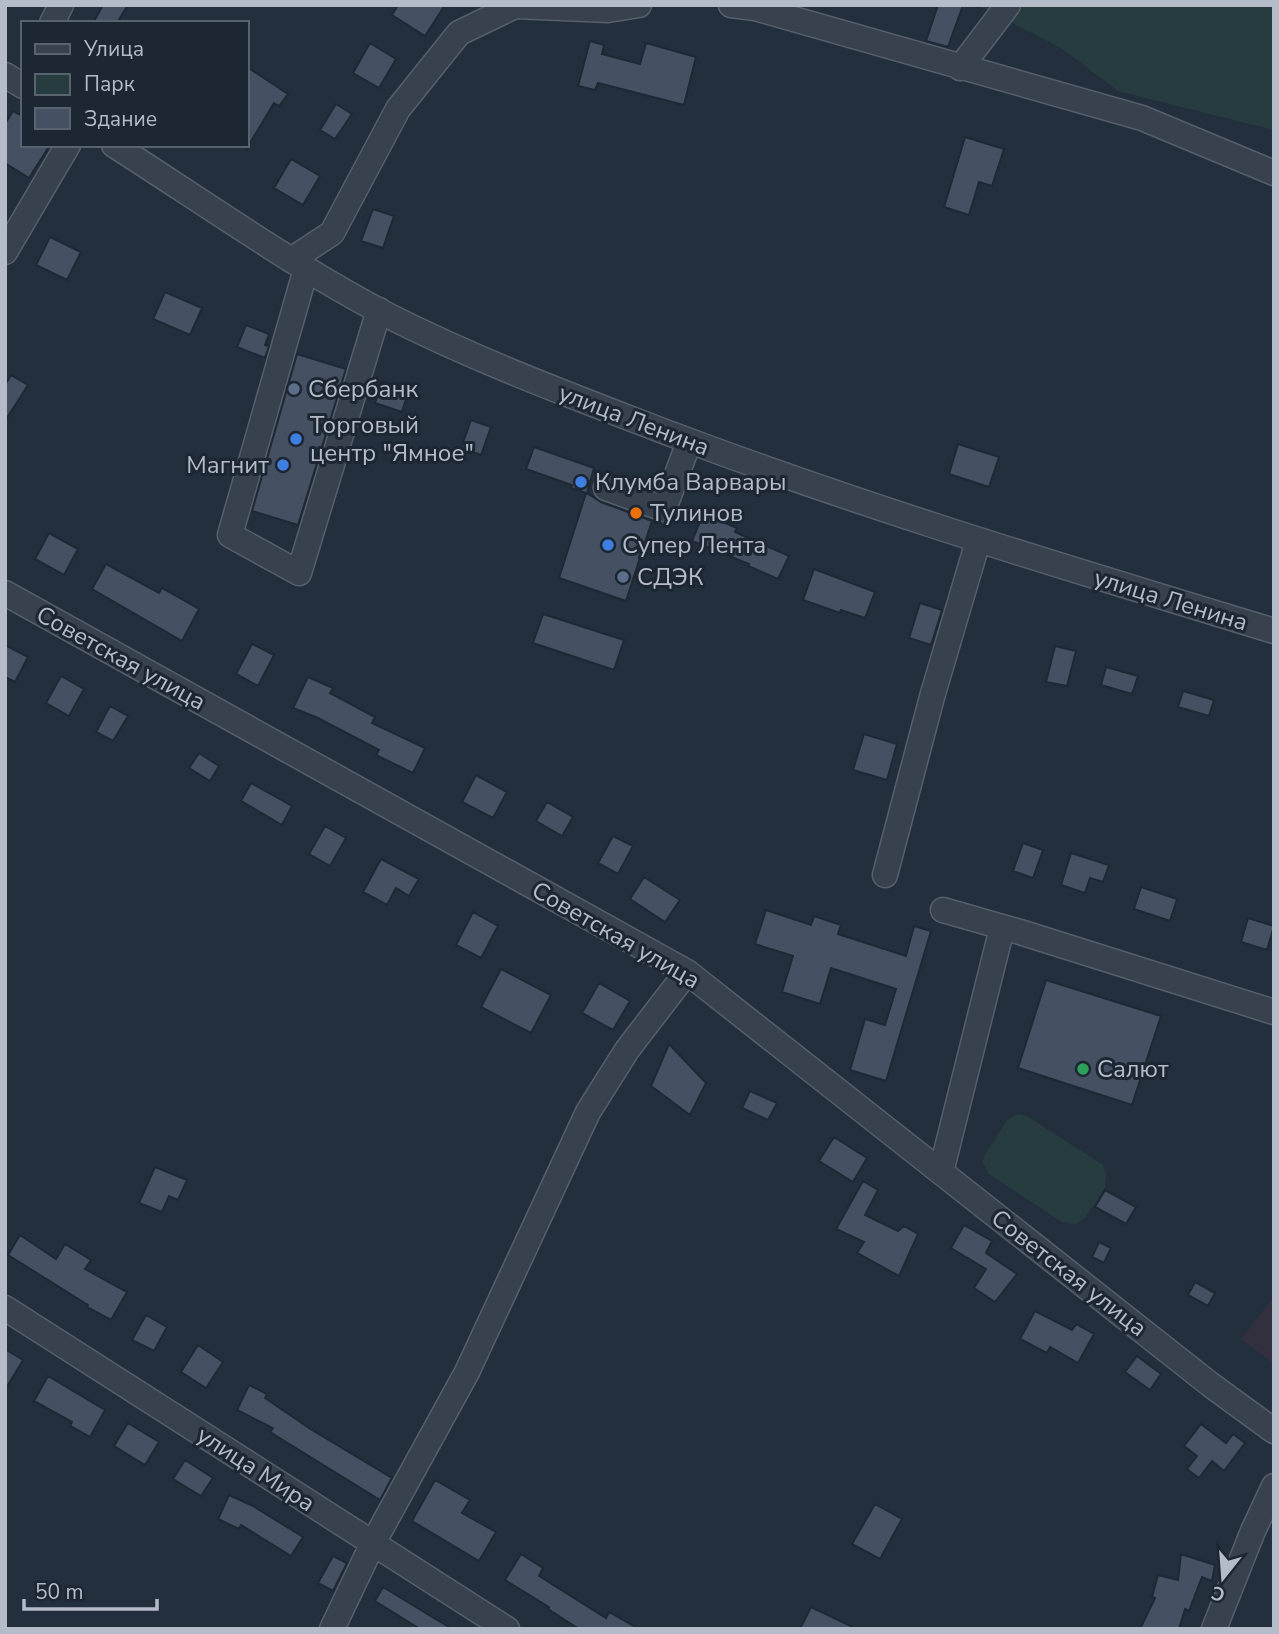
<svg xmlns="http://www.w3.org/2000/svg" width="1279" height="1634" viewBox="0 0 1279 1634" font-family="'Nunito Sans',sans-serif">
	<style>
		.medical { fill: #32303f }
		.green { fill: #263c3f }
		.building { fill: #455162; stroke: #1f2835; stroke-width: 2 }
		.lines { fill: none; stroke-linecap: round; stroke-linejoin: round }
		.minor-casing { stroke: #565f6c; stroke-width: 27 }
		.minor { stroke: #38414e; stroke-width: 24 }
		.service-dot { fill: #5c6f8a; stroke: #1d2633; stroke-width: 2.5 }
		.shop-dot { fill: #3f7fe0; stroke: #1d2633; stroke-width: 2.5 }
		.food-dot { fill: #e8710a; stroke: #1d2633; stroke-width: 2.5 }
		.leisure-dot { fill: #2e9e5b; stroke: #1d2633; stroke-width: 2.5 }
		.labels { text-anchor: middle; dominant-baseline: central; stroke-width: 6; stroke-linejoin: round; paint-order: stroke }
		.poi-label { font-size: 24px; fill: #b4bcc9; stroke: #1d2633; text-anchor: start }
		.street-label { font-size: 24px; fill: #b4bcc9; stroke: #1d2633 }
	</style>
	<rect width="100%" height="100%" fill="#242f3e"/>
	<path class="medical" d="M1274,1297v65l-1,1 -32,-24z"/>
	<path class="green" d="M977,5h297v125l-156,-39 -57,-43z
		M1018,1114l9,2 76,49 3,10 -1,13 -21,31 -9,5 -13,-2 -73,-48 -6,-11 1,-7 23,-36z"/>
	<path class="building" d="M103,5h25l-11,18h-24z
		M398,5h47l-20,31 -33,-21z
		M938,5h25l-15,42 -22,-6z
		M590,41l14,4 -2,9 38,10 6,-21 50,14 -12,48 -86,-22 -3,7 -17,-4z
		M370,43l26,16 -17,29 -26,-15z
		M247,67l41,27 -9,12 -5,-3 -27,45z
		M336,104l16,10 -17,25 -15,-9z
		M13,111l10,5v29h27l-21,33 -24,-15v-39z
		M965,137l39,12 -12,37 -13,-4 -10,33 -25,-8z
		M291,159l29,17 -17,29 -29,-17z
		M373,209l21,7 -11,32 -22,-7z
		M50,237l31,15 -14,28 -31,-15z
		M165,292l37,16 -12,27 -37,-16z
		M246,325l23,9 -4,11 4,1 -4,12 -28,-11z
		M297,354l49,15 -48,156 -46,-14z
		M11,375l17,10 -23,36v-36z
		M382,381l27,9 -7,22 -27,-9z
		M471,420l20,7 -10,28 -20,-7z
		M958,444l41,13 -10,30 -40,-13z
		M534,447l60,21 -7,25 14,9 51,19 -26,80 -67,-23 27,-85 -15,-5 1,-3 -46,-16z
		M703,514l34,14 -2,4 54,24 -11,23 -30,-13 1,-2 -57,-23z
		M49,533l29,16 -14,26 -29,-16z
		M106,564l53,29 3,-5 37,21 -17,32 -90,-52z
		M814,569l61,23 -10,26 -24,-8 -1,3 -37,-13z
		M920,603l22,7 -11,35 -22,-7z
		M543,614l81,26 -10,30 -81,-27z
		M252,644l22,11 -16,31 -22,-12z
		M5,645l23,12 -13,25 -10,-5z
		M1055,646l21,5 -9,35 -21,-4z
		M1106,667l32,9 -6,18 -31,-9z
		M61,676l23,13 -15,27 -23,-13z
		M308,677l25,11 -3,5 45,24 -3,6 53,25 -12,25 -37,-18 3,-5 -61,-32 -25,-10z
		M1183,691l31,9 -5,16 -31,-9z
		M110,706l18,10 -15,25 -17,-9z
		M864,734l33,10 -10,36 -34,-10z
		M199,753l20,13 -9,15 -21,-13z
		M476,775l31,17 -14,26 -31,-16z
		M251,783l41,23 -10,19 -41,-24z
		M547,802l26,15 -11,19 -26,-15z
		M325,826l21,12 -16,28 -21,-12z
		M613,836l20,10 -15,28 -20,-11z
		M1023,843l20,7 -10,28 -20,-7z
		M1071,853l38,12 -6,17 -13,-4 -5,15 -24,-8z
		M381,859l38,20 -10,17 -13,-8 -9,17 -24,-13z
		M644,877l36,23 -15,22 -35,-23z
		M1141,887l36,12 -7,22 -36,-12z
		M766,910l45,15 3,-9 27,9 -3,9 68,22 8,-30 17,5 -45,150 -36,-11 15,-51 20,6 11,-36 -65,-21 -11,36 -38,-12 11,-36 -38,-12z
		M473,912l25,14 -17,32 -25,-13z
		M1248,918l26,8 -7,24 -26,-8z
		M501,969l50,26 -20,38 -50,-26z
		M1046,980l115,36 -29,89 -114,-37z
		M599,983l31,18 -17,29 -31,-17z
		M669,1044l37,39 -16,32 -39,-29z
		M750,1091l27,12 -9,17 -26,-12z
		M834,1137l33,21 -14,24 -34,-21z
		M155,1167l32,13 -9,20 -9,-4 -7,16 -23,-9z
		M863,1181l15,9 -13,25 33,16 6,-5 14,8 -19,42 -42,-23 7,-11 -28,-13z
		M1105,1190l31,17 -10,17 -31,-17z
		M964,1225l28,16 -6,12 31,21 -22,28 -21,-14 12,-19 -35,-21z
		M20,1235l36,24 9,-15 26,16 -6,9 42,23 -16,28 -24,-13 1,-2 -80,-50z
		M1099,1242l12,6 -7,15 -12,-6z
		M1195,1282l20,11 -7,13 -20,-11z
		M1035,1311l37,19 4,-6 18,10 -16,29 -28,-16 -3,6 -27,-14z
		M146,1315l21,12 -13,24 -22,-11z
		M198,1345l25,17 -17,26 -25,-16z
		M5,1349l18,11 -18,30z
		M1137,1356l24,18 -11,16 -25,-18z
		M48,1376l57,34 -15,27 -20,-11 2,-4 -38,-21z
		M249,1385l18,9 -2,4 47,32 80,48 -12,22 -110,-68 3,-4 -36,-18z
		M128,1423l31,19 -14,23 -31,-19z
		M1201,1424l25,19 7,-9 12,9 -21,28 -12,-10 -13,17 -12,-9 10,-13 -13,-10z
		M185,1460l28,18 -12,18 -28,-17z
		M435,1480l35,20 -8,13 34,19 -17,29 -67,-40z
		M229,1495l24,11 50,31 -12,19 -50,-31 -2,4 -21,-10z
		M875,1504l27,15 -22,40 -28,-15z
		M521,1554l22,14 -4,8 67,42 3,-6 30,17h-60l-31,-20 1,-2 -44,-27z
		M1181,1554l34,11 -3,16 -10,-4 -13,34 -4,-2 -6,20h-39l15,-31 -3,-1 6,-22 20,5z
		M333,1556l14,7 -14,28 -15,-8z
		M383,1587l69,42h-32l-45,-28z
		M811,1607l46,22h-57z"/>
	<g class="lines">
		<g class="minor-casing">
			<path id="minor" d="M731,5l24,3 387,110 132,55
				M52,23l9,-18
				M960,68l48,-63
				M5,75l18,11
				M114,145c91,58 179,121 275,171 77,39 159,71 240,102 211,82 428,147 645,213
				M5,252l63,-107
				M291,260l41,-27 66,-124 61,-76 56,-27 93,4 31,-5
				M306,269l-76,266 69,38 80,-263
				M606,488l58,21 25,-67
				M5,593l682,379 524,413 63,46
				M885,875l47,-178 46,-156
				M943,910l77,22 254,80
				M941,1172l61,-244
				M5,1308l502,321
				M332,1629l40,-84 95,-173 121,-260 39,-62 60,-78
				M1214,1629l39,-98 21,-45"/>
		</g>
		<use href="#minor" class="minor"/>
	</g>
	<g class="service-dot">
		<circle cx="294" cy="389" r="7"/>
		<circle cx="623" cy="577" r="7"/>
	</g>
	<g class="shop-dot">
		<circle cx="296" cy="439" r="7"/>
		<circle cx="283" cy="465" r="7"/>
		<circle cx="581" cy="482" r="7"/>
		<circle cx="608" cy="545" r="7"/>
	</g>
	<circle class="food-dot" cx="636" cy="513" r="7"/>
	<circle class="leisure-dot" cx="1083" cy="1069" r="7"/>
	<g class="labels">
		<g class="poi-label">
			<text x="308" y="389">Сбербанк</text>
			<text x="310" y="425">Торговый<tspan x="310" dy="28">центр "Ямное"</tspan></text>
			<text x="269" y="465" text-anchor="end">Магнит</text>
			<text x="595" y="482">Клумба Варвары</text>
			<text x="650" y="513">Тулинов</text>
			<text x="622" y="545">Супер Лента</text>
			<text x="637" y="577">СДЭК</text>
			<text x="1097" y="1069">Салют</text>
		</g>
		<g class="street-label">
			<text transform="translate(634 420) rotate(21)">улица Ленина</text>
			<text transform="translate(1171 600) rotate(17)">улица Ленина</text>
			<text transform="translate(121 658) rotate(29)">Советская улица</text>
			<text transform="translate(616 935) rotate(30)">Советская улица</text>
			<text transform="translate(1069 1273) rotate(38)">Советская улица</text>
			<text transform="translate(256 1469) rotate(33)">улица Мира</text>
		</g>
	</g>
	<rect width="1279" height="1634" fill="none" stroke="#b4bcc9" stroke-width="14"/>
	<rect x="21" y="21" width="228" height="126" fill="#1d2633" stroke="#59626f" stroke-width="2"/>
	<rect x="35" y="44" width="35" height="10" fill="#38414e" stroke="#59626f" stroke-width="2"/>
	<text x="84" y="56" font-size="21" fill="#b4bcc9">Улица</text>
	<rect x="35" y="74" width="35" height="21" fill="#263c3f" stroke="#59626f" stroke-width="2"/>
	<text x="84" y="91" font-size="21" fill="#b4bcc9">Парк</text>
	<rect x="35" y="108" width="35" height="21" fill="#455162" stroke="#59626f" stroke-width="2"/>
	<text x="84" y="126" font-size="21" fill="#b4bcc9">Здание</text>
	<g transform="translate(1223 1578) rotate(197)" stroke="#1d2633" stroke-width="5" paint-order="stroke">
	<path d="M0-5L12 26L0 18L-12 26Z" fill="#b4bcc9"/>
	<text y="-10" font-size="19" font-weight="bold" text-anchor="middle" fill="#b4bcc9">С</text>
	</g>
	<path d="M24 1599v10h133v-10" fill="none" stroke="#b4bcc9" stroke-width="3.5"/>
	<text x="35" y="1599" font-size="21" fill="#b4bcc9" stroke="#1d2633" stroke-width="5" paint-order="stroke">50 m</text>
</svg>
